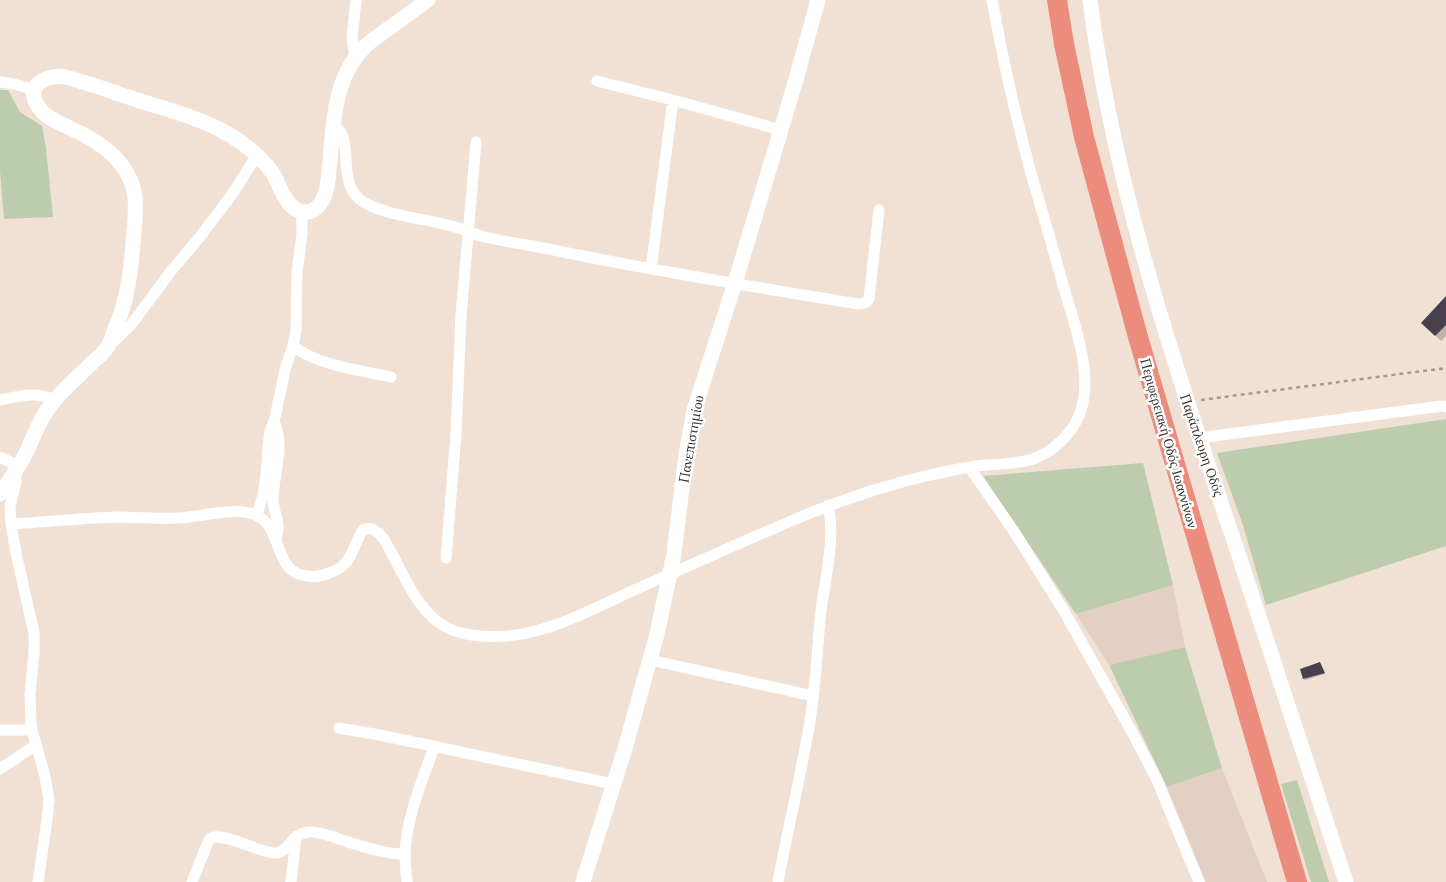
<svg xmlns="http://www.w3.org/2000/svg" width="1446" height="882" viewBox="0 0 1446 882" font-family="Lora,serif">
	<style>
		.industrial { fill: #e4d0c3 }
		.green { fill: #bcccad }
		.shadow { fill: #0003 }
		.building { fill: #48404d }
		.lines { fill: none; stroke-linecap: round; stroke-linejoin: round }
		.path { stroke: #a59990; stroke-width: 2.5; stroke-dasharray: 4 4; stroke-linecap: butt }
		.street { stroke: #fff; stroke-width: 11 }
		.secondary { stroke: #fff; stroke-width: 15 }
		.highway { stroke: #eb8c7c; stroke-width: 20 }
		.labels { text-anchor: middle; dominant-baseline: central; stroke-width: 5; stroke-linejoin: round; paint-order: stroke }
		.street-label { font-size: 14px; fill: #3a342f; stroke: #fff }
	</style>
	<rect width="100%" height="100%" fill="#f1e1d5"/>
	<path class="industrial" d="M1173,585l12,62 -76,18 -33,-51z
		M1222,768l45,114h-61l-39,-95z"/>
	<path class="green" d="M0,90h8l12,22 22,14 4,22 7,69 -49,2 -4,-48z
		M1446,419v127l-180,59 -23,-80 -26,-72z
		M1143,463l30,122 -97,29 -93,-138z
		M1185,647l37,121 -55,19 -58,-122z
		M1297,780l32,102h-18l-30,-98z"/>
	<path class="shadow" d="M1446,298v38l-5,5 -18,-18z
		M1320,664l5,10 -20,6 -1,-2z"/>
	<path class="building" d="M1446,296v29l-11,11 -14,-13z
		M1320,662l5,11 -22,6 -3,-10z"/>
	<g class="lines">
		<path class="path" d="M1201,400l245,-32"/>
		<path class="street" d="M355,58l-3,-20 4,-38
			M597,81l76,19 108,30
			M0,82l14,2 21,6
			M334,126c23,13 -1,59 31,77 27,14 58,15 87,23 11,3 22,8 33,11 25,6 52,9 78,15 98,20 197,36 295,52l7,-1 4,-4 10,-89
			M651,269l22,-169
			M110,345l21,-20 40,-54 28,-33 32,-42 26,-41
			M293,346c26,20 66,24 98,31
			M0,400c20,-4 36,-9 55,0
			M274,422c12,24 -1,53 -1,78 0,9 5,18 5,27 0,4 -1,8 -2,12
			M1199,438l243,-32 4,1
			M0,457l18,9
			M970,468l43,62 51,81 68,121 25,48 42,102
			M13,474l3,5v4l-6,23 1,18 6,34 17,75v19l-4,43 1,27 1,8 13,46 4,24 -2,20 -9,62
			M256,515c12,-23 10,-58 14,-84l4,-9 12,-56 7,-20 3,-16 1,-58 5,-37v-24
			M11,524c36,-2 71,-6 106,-7 21,0 41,2 61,1 23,-1 54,-11 75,-4 31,10 19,59 54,62 7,1 16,0 22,-3 24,-7 22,-25 34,-43 8,-5 15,2 20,8 18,28 32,73 63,89 23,13 65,11 90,4 34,-9 65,-26 96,-40 42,-19 83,-37 124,-55 29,-12 56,-25 86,-35 36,-13 74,-24 112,-31 10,-2 21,-4 31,-5 16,-1 33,-1 48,-6 21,-8 40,-26 47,-46 15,-40 -8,-94 -18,-132 -11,-40 -23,-79 -34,-119 -14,-53 -26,-107 -36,-162
			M446,558l10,-124 5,-118 15,-174
			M650,660l163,36
			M339,728l41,7 233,49
			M0,730h32
			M0,769l36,-24
			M192,882l16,-40 3,-4c13,-6 45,13 62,15 17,1 17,-22 39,-21 10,1 20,4 30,8 20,6 41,14 63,14
			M291,882l5,-46
			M407,882c-1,-9 -2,-18 -2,-27 1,-37 17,-73 29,-108
			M778,882c10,-54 23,-107 32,-161 6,-36 7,-73 11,-110 4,-33 15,-73 7,-106"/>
		<path class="secondary" d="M1090,0c24,190 87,372 148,553 36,109 71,219 108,329
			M0,494c9,-13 19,-27 26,-41 6,-13 11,-26 18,-38 13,-21 32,-36 49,-53 4,-4 10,-8 13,-13 4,-5 6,-12 8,-18 15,-32 17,-64 20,-99 1,-14 3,-28 0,-42 -8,-31 -35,-49 -62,-61 -11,-6 -25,-10 -32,-20 -17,-21 3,-35 25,-32 24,6 48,15 72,23 39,12 83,23 114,50 8,7 15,14 21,22 8,12 11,31 25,38 17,8 27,-8 30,-23 8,-51 0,-108 43,-145l58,-42
			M583,882l43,-137 31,-111 17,-80 12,-100 8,-44 41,-127 60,-200 23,-83"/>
		<path class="highway" d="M1057,0l7,44 20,93 54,200 159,545"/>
	</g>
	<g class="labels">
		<g class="street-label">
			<text transform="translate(691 439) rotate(-80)">Πανεπιστημίου</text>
			<text transform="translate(1169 443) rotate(74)">Περιφερειακή Οδός Ιωαννίνων</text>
			<text transform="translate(1202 445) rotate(71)">Παράπλευρη Οδός</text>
		</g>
	</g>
</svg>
